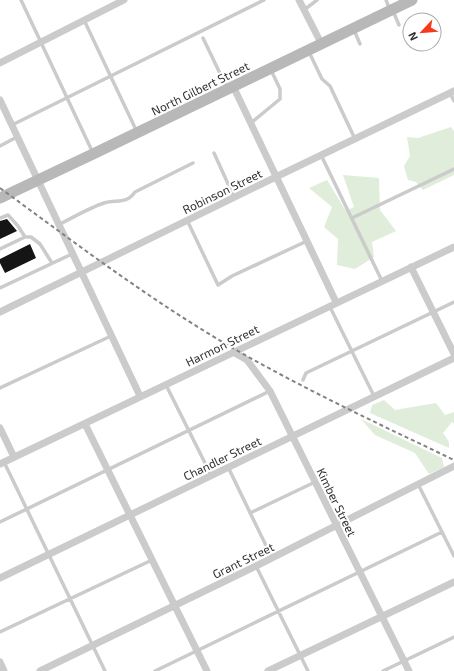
<svg xmlns="http://www.w3.org/2000/svg" width="454" height="671" viewBox="0 0 454 671" font-family="'Exo 2',sans-serif">
	<style>
		.green { fill: #e0edda }
		.building { fill: #151515 }
		.lines { fill: none; stroke-linecap: round; stroke-linejoin: round }
		.lane { stroke: #cbcbcb; stroke-width: 3.5 }
		.street { stroke: #cbcbcb; stroke-width: 7 }
		.secondary { stroke: #b8b8b8; stroke-width: 11 }
		.rail { stroke: #838383; stroke-width: 2; stroke-dasharray: 4 3; stroke-linecap: butt }
		.labels { text-anchor: middle; dominant-baseline: central; stroke-width: 4; stroke-linejoin: round; paint-order: stroke }
		.street-label { font-size: 12px; fill: #2e2e2e; stroke: #fff }
	</style>
	<rect width="100%" height="100%" fill="#fff"/>
	<path class="green" d="M451,127l3,4v44l-31,15 -7,-8 -8,-2 -4,-14 6,-10 -3,-19 11,1z
		M343,175l36,3 1,32 16,21 -24,11 2,15 -19,12 -18,-4 1,-26 -14,-12 8,-20 -23,-19 18,-8 19,31 8,-4z
		M384,400l11,10 41,-7 9,12 9,-3v12l-2,-2 -9,11 6,9v6l-79,-35 2,-8z
		M361,419l81,39 2,9 -15,7 -14,-21 -40,-18z"/>
	<path class="building" d="M7,219l10,12 -17,8v-18z
		M30,244l6,14 -31,15 -5,-10v-4z"/>
	<g class="lines">
		<path class="lane" d="M21,0l72,153
			M386,0l4,10
			M304,10l13,-10
			M393,11l6,14
			M84,20l53,112
			M354,30l6,14
			M203,38l24,50
			M309,52l13,27 8,7 25,53
			M450,93l4,8
			M251,123l29,-24v-10l-9,-19
			M12,125l252,-125
			M0,146l17,-9
			M214,153l20,44
			M321,155l61,126
			M0,218l8,-3 10,11 7,11
			M352,218l102,-49
			M187,220l31,65 14,-9 75,-35
			M58,225c14,-7 33,-18 46,-22 12,-4 22,2 31,-11l58,-29
			M0,249l25,-12h6l9,7 12,19
			M0,288l72,-34
			M330,307l44,89
			M303,380l3,-7 148,-71
			M166,385l45,90
			M0,388l111,-52
			M4,462l101,209
			M228,467l44,91
			M418,484l36,72
			M250,513l65,-31
			M0,522l270,-131
			M256,566l52,105
			M0,632l152,-72
			M155,671l287,-139
			M383,671l71,-34"/>
		<path class="street" d="M299,0l22,43
			M0,63l124,-63
			M233,86l103,216
			M0,100l140,296
			M411,267l43,87
			M0,312l282,-138 172,-83
			M233,352l14,8 23,31 139,280
			M85,424l122,247
			M0,428l14,29
			M0,464l454,-217
			M0,578l454,-220
			M0,662l4,9
			M40,671l216,-105 198,-100
			M268,671l186,-89"/>
		<path class="secondary" d="M0,198l93,-44 319,-154"/>
		<path class="rail" d="M0,188c78,57 154,115 238,163 70,40 143,74 216,109"/>
	</g>
	<g class="labels">
		<g class="street-label">
			<text transform="translate(200 88) rotate(-26)">North Gilbert Street</text>
			<text transform="translate(222 191) rotate(-26)">Robinson Street</text>
			<text transform="translate(222 345) rotate(-26)">Harmon Street</text>
			<text transform="translate(222 458) rotate(-26)">Chandler Street</text>
			<text transform="translate(337 502) rotate(64)">Kimber Street</text>
			<text transform="translate(243 560) rotate(-26)">Grant Street</text>
		</g>
	</g>
	<g transform="translate(422 32) rotate(244)"><circle r="19" fill="#ffffff" stroke="#ababab"/>
	<path d="M0-3L7 15L0 10L-7 15Z" fill="#f7391e"/>
	<text y="-6" font-size="11" font-weight="bold" text-anchor="middle" fill="#2e2e2e">N</text>
	</g>
</svg>
